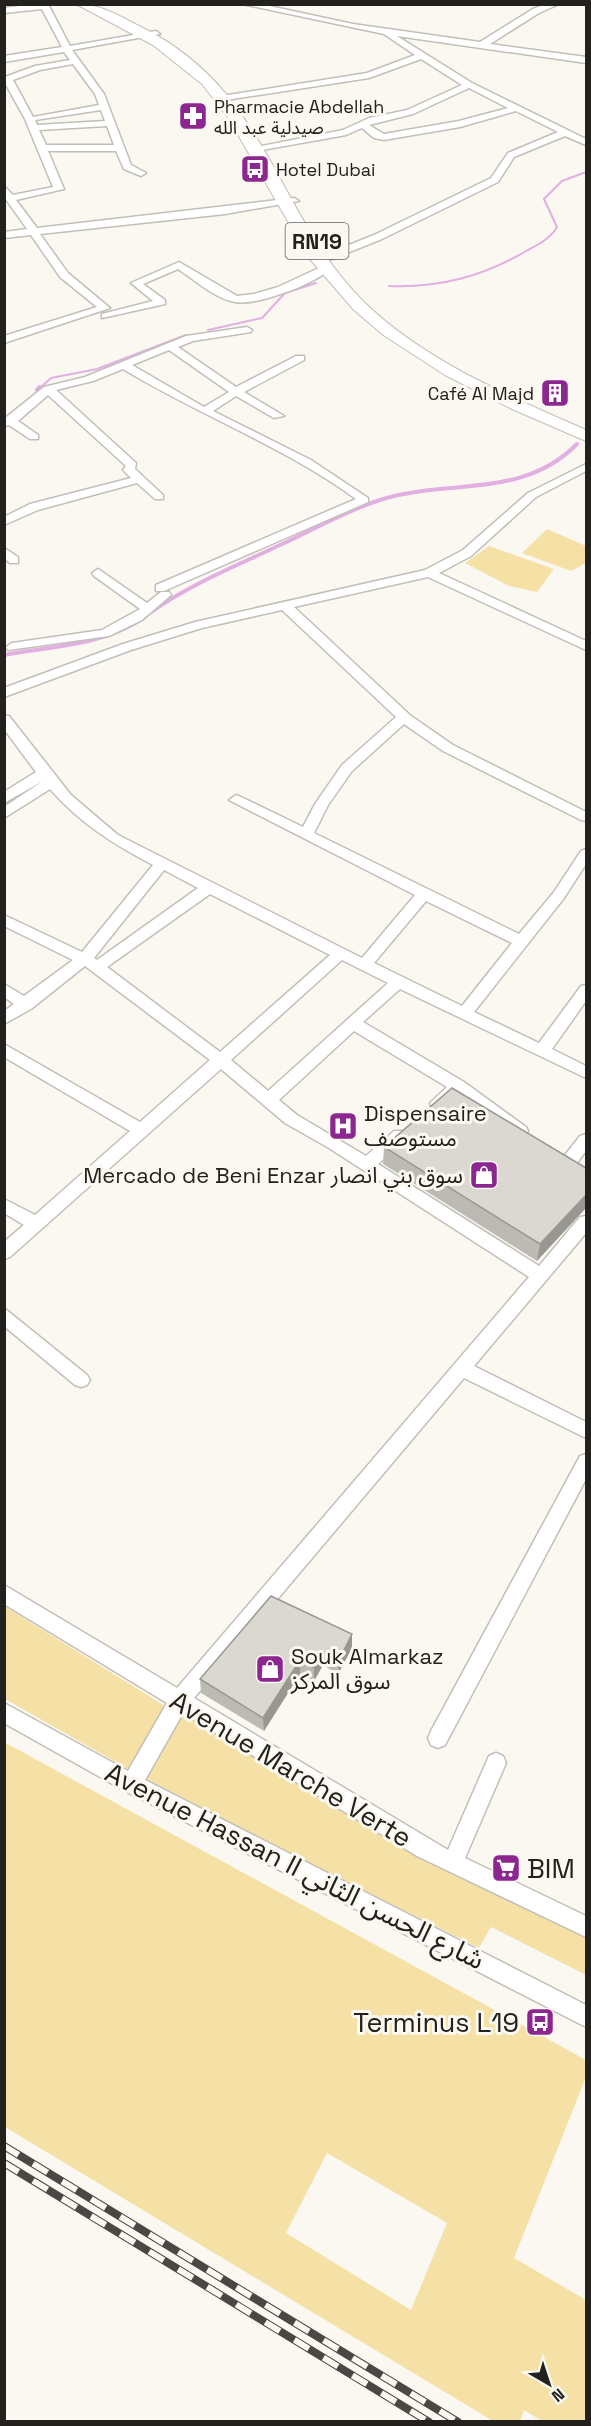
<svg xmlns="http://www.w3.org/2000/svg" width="591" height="2426" viewBox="0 0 591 2426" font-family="'Space Grotesk','Noto Sans Arabic',sans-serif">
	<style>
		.green { fill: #f5e1a6; fill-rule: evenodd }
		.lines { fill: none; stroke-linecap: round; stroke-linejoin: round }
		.stream-far1 { stroke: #e1afe1; stroke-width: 2 }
		.stream { stroke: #e1afe1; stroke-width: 4 }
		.minor-casing { stroke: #c2bfb8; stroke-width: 3 }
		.highway-casing { stroke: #c2bfb8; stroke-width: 2 }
		.minor { fill: #fff; fill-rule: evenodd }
		.highway { fill: #fff; fill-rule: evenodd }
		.rail-casing { stroke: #494844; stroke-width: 8 }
		.rail { stroke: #fbf8f1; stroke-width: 6; stroke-dasharray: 17; stroke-linecap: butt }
		.wall { fill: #bcbab4 }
		.shaded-wall { fill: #999792 }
		.building { fill: #dbd8d1; stroke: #999792; stroke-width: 1.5 }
		.labels { text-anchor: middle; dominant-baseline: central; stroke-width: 6; stroke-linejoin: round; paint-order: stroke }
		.far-poi-label { font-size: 18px; fill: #22211e; stroke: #fbf8f1; text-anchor: start }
		.shield { fill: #fbf8f1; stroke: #63625d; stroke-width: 1.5 }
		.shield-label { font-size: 21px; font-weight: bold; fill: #22211e }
		.poi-label { font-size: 22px; fill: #22211e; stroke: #fbf8f1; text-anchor: start }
		.near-street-label { font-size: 27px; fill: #22211e; stroke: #fbf8f1 }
		.near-poi-label { font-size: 27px; fill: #22211e; stroke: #fbf8f1; text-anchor: start }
	</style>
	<rect width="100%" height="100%" fill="#fbf8f1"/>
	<path class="green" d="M547,529l39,17v17l-15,8 -49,-18z
		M489,546l65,23 -17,23 -28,-6 -44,-23z
		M4,1606l161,100 -37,63 -123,-70z
		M180,1712l231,141 175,82v40l-95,-48 -12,21 -338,-169z
		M4,1742l582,318v17l-72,181 72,42v121h-44l-18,-11 -4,11h-27l-488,-294zM327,2153l120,70 -36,87 -125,-77z"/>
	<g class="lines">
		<path class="stream-far1" d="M389,286c51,2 95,-10 139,-36 11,-6 23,-12 29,-23l-13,-28 18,-18 24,-9
			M208,330l54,-12 23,-25 31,-10
			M39,389l12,-11 46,-9 89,-34"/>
		<path class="stream" d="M37,390l3,-3
			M151,612c40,-28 85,-46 129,-67 33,-15 65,-34 100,-45 68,-22 142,0 197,-56
			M4,655c48,-9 96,-9 138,-36"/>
		<g class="minor-casing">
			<path id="minor" d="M35,4h13l22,42 86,-15 4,3 -88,16 32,44 27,71 15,8 -5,3 -17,-7 -8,-18h-68l16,38 -48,11 21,28 257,-30 5,3 -74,13 -185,20 28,39 42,35 -106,35v-7l93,-29 -37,-30 -29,-42 -27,3v-6l23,-3 -22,-31 -1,-12 9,9 40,-8 -28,-68 -21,-38 1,-4 30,-11 35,-6 -6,-8 -60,10v-6l58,-9 -20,-38 -38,4v-5zM73,64l22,30 4,11 -66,12 -20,-37 27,-10zM101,110l4,11 -68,4 -2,-5zM107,126l7,19h-68l-7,-15z
				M242,4h18l93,20 127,18 53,-33 13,-5h13l-20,9 -49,31 96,13v6l-189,-27 75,47 114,56v6l-21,-9 -51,21 -16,25 -116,57 -60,24h-8v-4l60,-24 117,-57 17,-25 50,-21 -42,-21 -56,16 -76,13 -10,-2 -12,-10 -16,7 -95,17v-4l92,-18 26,-12 38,-8 55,-25 -41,-26 -52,19 -150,23v-4l3,-1 145,-23 48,-18 -31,-21zM469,88l39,20 -49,13 -75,13 -15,-9 44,-11z
				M179,262l58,34 17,-2 24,-7 43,-20 9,2c-15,15 -74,37 -95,33 -21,-4 -40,-22 -57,-33l-35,15 22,16v4l-63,14v-4l51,-13 -22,-18z
				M247,327l5,3 -1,2 -58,9 -15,6 58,40 60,-31h8v4l-60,32 40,24 -10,2 -38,-22 -23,15 98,49 57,38v4l-204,89h-8v-6l200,-86c-71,-52 -157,-84 -233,-130l-30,12 -37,9 80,73 -1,6 28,26v4h-8l-18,-16 -99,27 -34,15v-8l26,-13 101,-26 -8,-8 3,-4 -78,-71 -30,26 20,14v4h-8l-21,-14 -5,1v-7l40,-32 41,-10 101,-41zM169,350l60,42 -25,15 -72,-42z
				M586,464v7l-50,26 -65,59 -32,17 147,68v9l-158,-73 -134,30 117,109 42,29 133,67v9l-5,-1 -138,-69 -39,-27 -52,47 -24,34 -14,28 205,101 35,-42 27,-41 5,-2v15l-22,34 -90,114 65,31 42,-57 5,-1v16l-34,48 34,17v12l-186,-89 -37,33 101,60 62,45 2,4 -2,4h-12l-56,-41 -14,13h-12l-2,-4 17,-16 -93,-56 -75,69 18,15 69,41 28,-25h12l2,4 -2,4 -28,25 161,102 41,-49 6,-1v17l-112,133 112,56v16l-122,-60 -270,320 254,152 41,-94 7,-3 7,3 3,7 -41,95 121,58v21l-169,-81 -234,-143 -38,67 441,225v22l-461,-236 -121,-68v-20l124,68 39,-68 -163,-99v-19l173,103 352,-411 -200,-129 -44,-25 -64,-54 -211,188 -6,2v-17l20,-17 -20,-12v-14l31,16 95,-84 -126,-74v-13l136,78 70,-62 -125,-94 -54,43 -27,15v-13l10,-7 -10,-7v-13l20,12 49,-36 -69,-34v-11l78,37 71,-87c-40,-21 -73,-42 -103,-76l-46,29v-11l39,-26 -39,22v-11l32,-20 -32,-43v-14l5,1 62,79 47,40 244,123 53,-63 -186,-95 7,-5 5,2 62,30 12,-23 27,-39 54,-48 -114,-107 -80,18 -71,22 -127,47v-9l119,-44 72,-22 230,-52 38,-20 65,-57zM164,870l34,18 -101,72 -3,-2zM210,894l120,61 -110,97 -113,-85zM426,901l86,42 -50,63 -88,-43zM342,960l46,23 -120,108 -37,-31z
				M4,548l14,9v6h-8l-6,-5z
				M98,569l49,34 14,-11h8l2,3 -29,25 -33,16 -101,14 -2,-3 6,-4 90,-13 38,-21 -46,-33 -2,-3z
				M586,1134v17l-13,17h-12l-2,-4 2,-4 19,-24z
				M4,1308l83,67 3,5 -3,5 -6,2 -6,-2 -71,-59z
				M586,1454v25l-141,266 -7,3 -7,-3 -3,-7 3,-7 149,-275z"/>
		</g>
		<g class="highway-casing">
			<path id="highway" d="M76,4c24,0 42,11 63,22 33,16 63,39 86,67 54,65 75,145 138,208 61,60 146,95 223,129v11l-74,-32 -67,-34 -63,-41 -29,-25 -44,-51 -80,-139 -27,-35 -49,-39z"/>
		</g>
		<use href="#minor" class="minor"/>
		<use href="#highway" class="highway"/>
		<g class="rail-casing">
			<path id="rail" d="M4,2146l454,276
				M4,2163l425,259"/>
		</g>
		<use href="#rail" class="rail"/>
	</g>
	<path class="wall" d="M384,1147l202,21 -49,93 -154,-97z
		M271,1596l81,52 -14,26 -15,-9 -9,16 -14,-7 -36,57 -63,-38 -1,-14z"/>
	<path class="shaded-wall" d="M586,1195v13l-49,53 3,-17z
		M352,1634v14l-14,26 1,-14z
		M324,1652l-1,13 -9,16v-13z
		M300,1660v14l-36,57 -1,-13z"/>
	<path class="building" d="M452,1088l134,80v27l-46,49 -156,-97z
		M271,1596l81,38 -13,26 -15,-8 -10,16 -14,-8 -37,58 -63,-39z"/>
	<defs>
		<g id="pharmacy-square" transform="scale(1.5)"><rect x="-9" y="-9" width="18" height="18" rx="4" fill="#8b278f" stroke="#fbf8f1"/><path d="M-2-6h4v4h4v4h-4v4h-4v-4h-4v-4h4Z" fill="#fff"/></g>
		<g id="bus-square" transform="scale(1.5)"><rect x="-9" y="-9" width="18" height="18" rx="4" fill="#8b278f" stroke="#fbf8f1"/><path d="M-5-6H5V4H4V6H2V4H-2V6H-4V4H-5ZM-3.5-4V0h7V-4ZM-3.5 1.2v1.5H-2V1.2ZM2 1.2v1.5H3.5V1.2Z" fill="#fff"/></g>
		<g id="building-square" transform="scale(1.5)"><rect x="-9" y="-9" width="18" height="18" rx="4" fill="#8b278f" stroke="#fbf8f1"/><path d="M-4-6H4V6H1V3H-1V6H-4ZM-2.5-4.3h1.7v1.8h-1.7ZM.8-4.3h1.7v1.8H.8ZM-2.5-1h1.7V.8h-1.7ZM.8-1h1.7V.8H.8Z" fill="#fff"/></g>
		<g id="hospital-square" transform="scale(1.5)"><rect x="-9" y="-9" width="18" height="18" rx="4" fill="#8b278f" stroke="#fbf8f1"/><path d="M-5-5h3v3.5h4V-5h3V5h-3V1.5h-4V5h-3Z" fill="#fff"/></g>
		<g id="shop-square" transform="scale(1.5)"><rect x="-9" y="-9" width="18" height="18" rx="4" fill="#8b278f" stroke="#fbf8f1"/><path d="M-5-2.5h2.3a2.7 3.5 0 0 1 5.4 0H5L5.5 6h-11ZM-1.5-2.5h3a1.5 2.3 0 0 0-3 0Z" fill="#fff"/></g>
		<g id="supermarket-square" transform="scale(1.5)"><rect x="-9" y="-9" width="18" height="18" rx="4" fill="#8b278f" stroke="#fbf8f1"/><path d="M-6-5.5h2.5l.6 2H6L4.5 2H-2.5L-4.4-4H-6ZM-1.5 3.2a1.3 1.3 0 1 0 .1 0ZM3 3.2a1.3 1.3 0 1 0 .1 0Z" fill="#fff"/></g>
	</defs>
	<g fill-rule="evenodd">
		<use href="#pharmacy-square" x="193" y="116"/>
		<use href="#bus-square" x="255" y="169"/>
		<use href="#building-square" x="555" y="393"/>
		<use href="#hospital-square" x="343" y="1126"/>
		<use href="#shop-square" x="484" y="1175"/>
		<use href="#shop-square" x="270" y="1669"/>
		<use href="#supermarket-square" x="506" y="1868"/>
		<use href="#bus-square" x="540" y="2022"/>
	</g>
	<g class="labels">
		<g class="far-poi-label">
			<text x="214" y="106">Pharmacie Abdellah<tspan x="214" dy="21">صيدلية عبد الله</tspan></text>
			<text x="276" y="169">Hotel Dubai</text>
			<text x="534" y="393" text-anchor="end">Café Al Majd</text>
		</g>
		<rect class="shield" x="285.5" y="223" width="63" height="36" rx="4.5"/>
		<g class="shield-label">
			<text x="317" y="241">RN19</text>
		</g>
		<g class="poi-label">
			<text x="364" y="1113">Dispensaire<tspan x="364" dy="25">مستوصف</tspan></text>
			<text x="463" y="1175" text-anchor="end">Mercado de Beni Enzar سوق بني انصار</text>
			<text x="291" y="1656">Souk Almarkaz<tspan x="291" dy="25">سوق المركز</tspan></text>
		</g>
		<g class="near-street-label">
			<text transform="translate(291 1769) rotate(31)">Avenue Marche Verte</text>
			<text transform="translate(295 1866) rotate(27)">Avenue Hassan II شارع الحسن الثاني</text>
		</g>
		<g class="near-poi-label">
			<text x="527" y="1868">BIM</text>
			<text x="519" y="2022" text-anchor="end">Terminus L19</text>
		</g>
	</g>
	<rect width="591" height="2426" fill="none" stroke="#22211e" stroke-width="12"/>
	<g transform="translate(549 2384) rotate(141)" stroke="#fbf8f1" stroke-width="4.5" paint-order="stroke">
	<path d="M0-4.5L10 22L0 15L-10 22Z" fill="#22211e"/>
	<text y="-9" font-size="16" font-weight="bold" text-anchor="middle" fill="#22211e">N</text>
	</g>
</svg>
